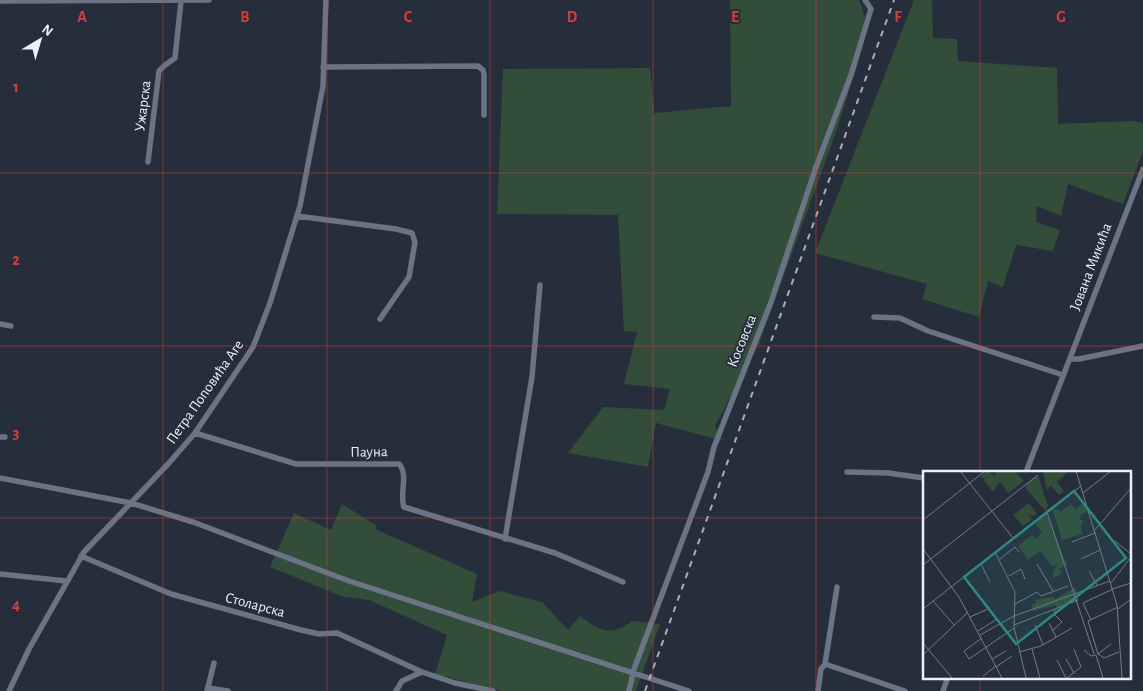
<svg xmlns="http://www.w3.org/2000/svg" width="1143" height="691" viewBox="0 0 1143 691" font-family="'Alegreya Sans',sans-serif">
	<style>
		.green { fill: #324d39 }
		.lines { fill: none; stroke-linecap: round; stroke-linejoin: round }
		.minor { stroke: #6b7484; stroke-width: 5.5 }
		.rail { stroke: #a9afb9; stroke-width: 2; stroke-dasharray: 6 6; stroke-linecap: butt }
		.grid { fill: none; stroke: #d83c3d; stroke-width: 1; stroke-opacity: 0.55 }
		.labels { text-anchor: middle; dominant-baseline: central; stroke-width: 4; stroke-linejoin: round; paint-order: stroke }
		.street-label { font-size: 15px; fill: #ebf0f9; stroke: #262e3b }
		.inset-road { fill: none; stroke: #757c87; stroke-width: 1 }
		.view { fill: #308883; fill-opacity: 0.15; stroke: #308883; stroke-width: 2.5 }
		.inset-edge { fill: none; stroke: #ebf0f9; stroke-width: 2.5 }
		.grid-label { font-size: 16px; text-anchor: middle; font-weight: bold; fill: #d83c3d; stroke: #262e3b; stroke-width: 4; stroke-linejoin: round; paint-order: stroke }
	</style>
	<rect width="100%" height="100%" fill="#262e3b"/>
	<path class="green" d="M730,0h129l6,17 -8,49 -22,69 -76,209 -44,82 8,15 -67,-18 -8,44 -80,-14 35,-46 61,3 6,-21 -46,-5 13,-52 -13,-1 -6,-116 -121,-1 6,-145 147,-1 4,45 77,-7z
		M914,0h18l1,38 24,1 1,22 99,7 1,56 74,-3 11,2v28l-20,53 -55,-20 -7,32 -24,-10 -1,16 24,8 -7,21 -37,-6 -13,42 -15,-6 -9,36 -57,-18 5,-15 -112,-31z
		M342,504l35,22 -2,3 102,45 -5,28 27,-11 43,11 26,28 12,-14c20,15 31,21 52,5l28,3 -24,67h-134l-67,-17 12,-39 -78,-35 -25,-3 -74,-30 24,-54 37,17z"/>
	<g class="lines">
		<path class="minor" d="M0,1l209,-1
			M323,67l155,-1 5,4 1,4v41
			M148,162l11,-91 5,-5 11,-8 6,-57
			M297,216l99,13 16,4 3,9 -6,35 -29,42
			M874,317l26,1 28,13 135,44
			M0,324l11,2
			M1070,359h9l64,-13
			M195,433l101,31h103c10,11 0,30 5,43l151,46 68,29
			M0,437h5
			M847,472l41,1 36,5
			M1026,472l117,-303
			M0,478l131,25 62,19 156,59 340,110
			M505,539l27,-162 8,-92
			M81,556l90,38 130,36 18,4 18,-1 85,39 33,11 38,8
			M0,574l66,7
			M825,664l80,27
			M208,688l20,3
			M9,691l20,-42 55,-97 85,-89 26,-30 58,-86 17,-44 30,-97 23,-120 3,-86
			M207,691l7,-28
			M396,691l6,-10 20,-9
			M629,691l5,-22 74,-197 6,-25 57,-145 45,-135 35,-92 20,-66 -6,-9
			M818,691l3,-22 4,-5 12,-77
			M943,691l5,-14"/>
		<path class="rail" d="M645,691l249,-691"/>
	</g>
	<path class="grid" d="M163,0v691M327,0v691M490,0v691M653,0v691M816,0v691M980,0v472M0,173h1143M0,346h1143M0,518h924M1129,518h14M980,677v14"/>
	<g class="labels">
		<g class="street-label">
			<text transform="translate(143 106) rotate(-83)">Ужарска</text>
			<text transform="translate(1091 267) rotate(-69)">Јована Микића</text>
			<text transform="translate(742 341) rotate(-68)">Косовска</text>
			<text transform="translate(205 392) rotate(-55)">Петра Поповића Аге</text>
			<text transform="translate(369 452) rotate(-1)">Пауна</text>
			<text transform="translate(255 605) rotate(15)">Столарска</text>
		</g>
	</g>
	<g transform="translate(923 471)">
		<rect width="208" height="208" fill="#262e3b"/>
		<path d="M64,0l8,5 2,-5h18l9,10 -16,12 -8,-11 -7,10 -12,-16zM120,0h26l-12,11 7,9 -5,4 -8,-9 -5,4zM115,4l10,31 -2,5 -20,-22v-5zM162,31l3,10 -7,2 -1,5 4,3 -3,2 1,10 -20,6 -10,-32 9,3 10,-7 5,5zM106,32l8,11 -4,2 -5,-2 4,6 -9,6 -10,-11zM123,41l21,53 -8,3 3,5 -9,5v-7l5,-7 -5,3 -13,-16 -12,9 -10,-14 14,-11 4,4 6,-7 -8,-10zM152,117l4,12 -22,9 -2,-4 -22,6 -2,-7 5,-1 -1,-3 18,-3 2,2z" fill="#324d39"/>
		<path class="inset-road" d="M37,0l53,67M153,0l41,134 5,73M160,22l28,-22M130,36l28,-21M124,41l47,142M0,49l62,-49M171,60l37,-43M192,70l16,13M149,71l23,-9M0,78l36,48 43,81M72,81l20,40 -1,35 12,51M77,88l15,-12 4,5M158,88l19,-9M58,93l9,18M114,93l16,27M0,94l115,-90M166,100l8,14M86,105l12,-7 4,10M188,112l20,-26M189,118l19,-6M10,130l21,24M92,133l22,-12 4,4 27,-10M195,136l-30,14 10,33 6,4 15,-6M0,138l125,-98M195,138l13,-10M47,146l20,-9M168,149l-8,-17 30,-14M126,152l7,14M91,154l64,-25M112,154l8,20M55,160l19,-12M129,160l10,-9 -8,-8 1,-4M57,164l34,-19 96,-35M59,167l-18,13 5,8 45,-31M0,172l29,35M109,178l8,29M161,179l7,6 5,-1 7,23M96,181l22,-6 31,-18M175,183l13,-10M0,184l45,-43M69,188l14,-8M143,188l8,14M134,189l9,18M73,196l16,-11M60,205l13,-10M144,207l14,-11 -7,-18"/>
		<path class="view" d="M151,20l52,67 -110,86 -52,-67z"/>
		<rect width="208" height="208" class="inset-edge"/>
	</g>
	<g class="grid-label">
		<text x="82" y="22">A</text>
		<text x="245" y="22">B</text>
		<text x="408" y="22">C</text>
		<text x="572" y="22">D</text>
		<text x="735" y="22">E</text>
		<text x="898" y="22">F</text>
		<text x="1061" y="22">G</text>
		<text x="16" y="92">1</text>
		<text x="16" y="265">2</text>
		<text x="16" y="438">3</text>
		<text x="16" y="610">4</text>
	</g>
	<g transform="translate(40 40) rotate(38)" stroke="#262e3b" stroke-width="4" paint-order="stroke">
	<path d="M0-4L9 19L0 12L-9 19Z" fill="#ebf0f9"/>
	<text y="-8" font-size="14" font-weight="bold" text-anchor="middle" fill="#ebf0f9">N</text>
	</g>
</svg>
